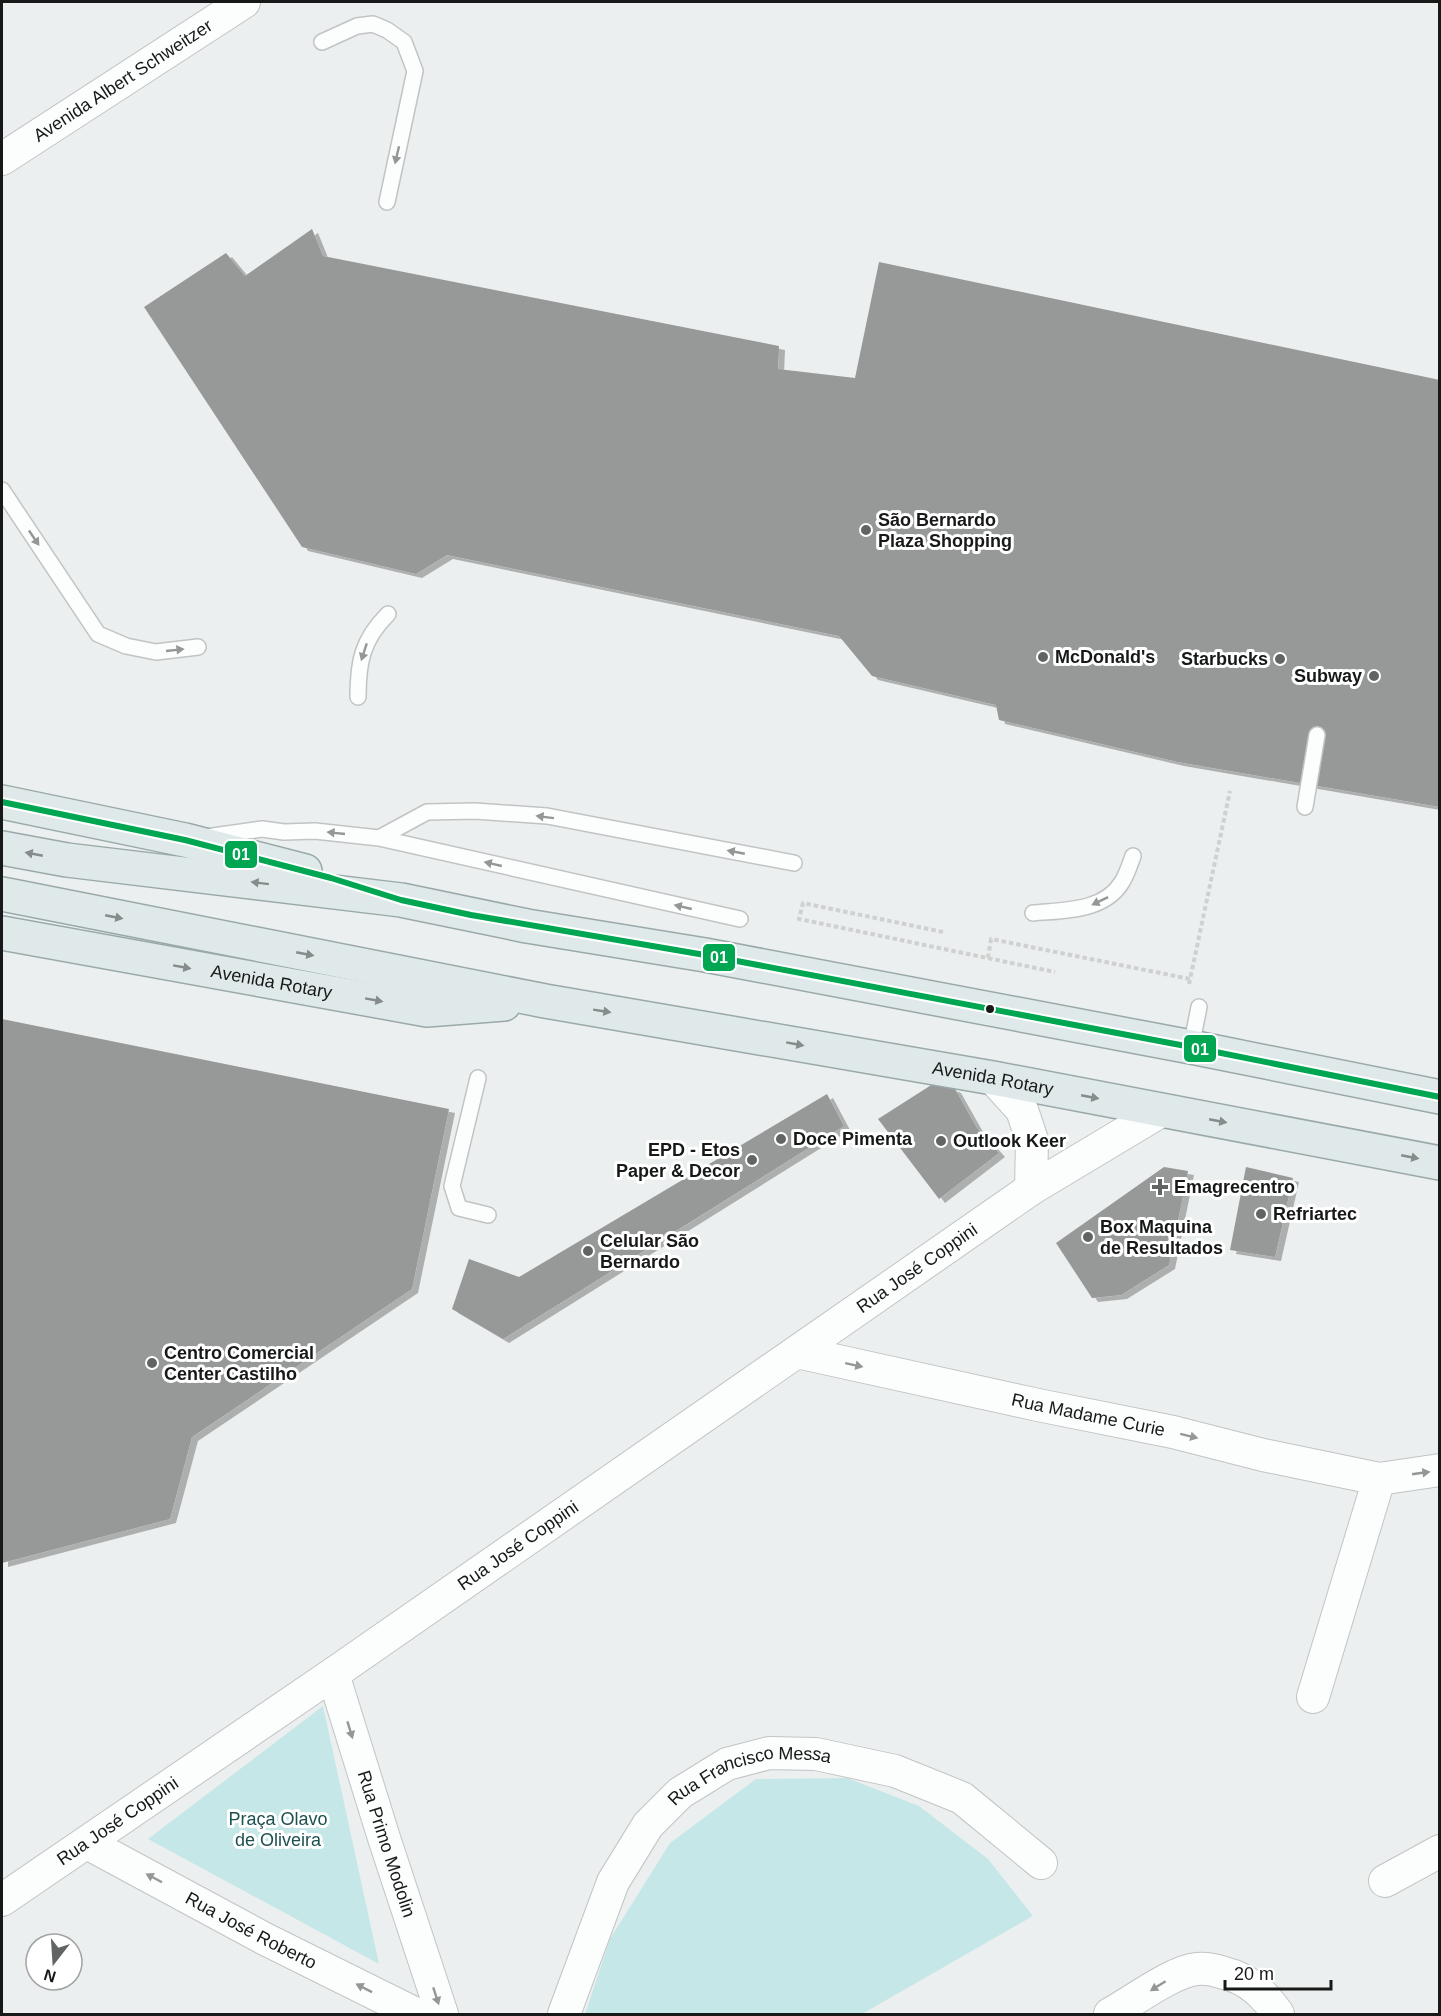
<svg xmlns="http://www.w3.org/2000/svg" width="1441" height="2016" viewBox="0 0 1441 2016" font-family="Helvetica,sans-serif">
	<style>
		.green { fill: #c6e7e7 }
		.building { fill: #979999; filter: url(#shadow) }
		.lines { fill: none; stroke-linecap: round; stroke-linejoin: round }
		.service-casing { stroke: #c2c4c4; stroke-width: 18 }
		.minor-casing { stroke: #c2c4c4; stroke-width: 34 }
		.primary-casing { stroke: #99a9aa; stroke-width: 36 }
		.path { stroke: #cfd0d0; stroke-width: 4; stroke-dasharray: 4.5 3; stroke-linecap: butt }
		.service { stroke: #fcfdfd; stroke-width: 15 }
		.minor { stroke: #fcfdfd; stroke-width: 32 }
		.primary { stroke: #e0e9e9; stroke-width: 33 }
		.bus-1-casing { stroke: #fff; stroke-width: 10 }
		.bus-1 { stroke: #00a651; stroke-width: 6 }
		.oneway { fill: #959696 }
		.oneway2 { fill: #868b8b }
		.poi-dot { fill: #626464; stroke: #fff; stroke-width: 2 }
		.bus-dot { fill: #171919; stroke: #fff; stroke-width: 2 }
		.labels { text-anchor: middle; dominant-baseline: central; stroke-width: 6; stroke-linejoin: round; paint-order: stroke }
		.street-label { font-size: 18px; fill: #171919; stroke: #fff }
		.poi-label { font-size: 18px; font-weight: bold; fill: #171919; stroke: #fff; text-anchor: start }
		.park-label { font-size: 18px; fill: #1d5051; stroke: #fff }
		.line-badge { stroke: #fff; stroke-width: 2 }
		.badge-label { font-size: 16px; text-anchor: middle; font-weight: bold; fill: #fff }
	</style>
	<defs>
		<filter id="shadow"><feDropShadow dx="6" dy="4" stdDeviation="0" flood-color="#0004"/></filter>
	</defs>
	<rect width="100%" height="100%" fill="#ecefef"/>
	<path class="green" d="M323,1706l56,258 -231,-125z
		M847,1778l72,28 69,53 45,57 -171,98h-277l25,-75 60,-96 86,-64z"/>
	<path class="building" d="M312,229l11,27 456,90 -1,23 77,9 24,-116 561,118v427l-262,-45 -179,-42 -3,-15 -124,-29 -33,-40 -392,-81 -31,19 -114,-27 -158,-240 82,-54 19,23z
		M2,1019l447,90 -37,180 -220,148 -22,82 -168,44z
		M936,1082l19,7 22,39 22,25 -60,46 -61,-80z
		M827,1094l17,32 -341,213 -51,-30 17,-50 50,18z
		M1164,1167l24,4 -19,94 -48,30 -29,3 -36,-55z
		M1246,1167l47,11 -18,79 -45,-7z"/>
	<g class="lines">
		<g class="service-casing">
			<path id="service" d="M322,42l35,-16 16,-2 14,6 17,12 11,29 -28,131
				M2,490l96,144 28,12 30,6 42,-5
				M358,697c0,-35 4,-57 30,-83
				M1305,807l12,-72
				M206,837l56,-8 22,3 31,-1 64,7 48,-26 48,-1 72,5 247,47
				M379,838l361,81
				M1033,913c30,-3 71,-1 89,-31 5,-8 8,-18 11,-26
				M1191,1047l8,-40
				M478,1078l-26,108 7,22 29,7"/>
		</g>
		<g class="minor-casing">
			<g id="minor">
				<path id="s1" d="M2,159l242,-157"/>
				<path d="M993,1078l29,32 10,30 -1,49"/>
				<path id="s2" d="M797,1352l241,53 135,27 90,23 116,24 61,-9"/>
				<path id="s3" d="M333,1674l51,164 58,176"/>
				<path d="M1313,1697l66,-218"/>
				<path id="s4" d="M87,1843l178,96 151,75"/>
				<path d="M1385,1881l55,-30"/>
				<path id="s5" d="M2,1900l331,-226 698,-485 130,-78"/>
				<path id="s6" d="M564,2014l49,-132 35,-57 32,-32 47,-29 42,-11 47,1 79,17 67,27 79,65"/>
				<path d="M1110,2014c22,-12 63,-43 87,-45 9,-1 18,1 27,4 25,6 40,21 54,41"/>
			</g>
		</g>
		<g class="primary-casing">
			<g id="primary">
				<path d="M2,802l183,38 120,31"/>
				<path d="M2,848l65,12 334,40 126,26 178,29 486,92 249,50"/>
				<path id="s7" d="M2,894l543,107 448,77 447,85"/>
				<path id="s8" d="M2,933l425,77 77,-6"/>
			</g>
		</g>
		<path class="path" d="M943,932l-140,-29 -4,16 256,53
			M988,958l3,-19 199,40
			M1189,984l41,-193"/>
		<use href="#service" class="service"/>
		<use href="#minor" class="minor"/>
		<use href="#primary" class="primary"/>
		<g class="bus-1-casing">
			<path id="bus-1" d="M2,802l183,38 146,38 70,22 70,15 234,40 486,92 249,50"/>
		</g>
		<use href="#bus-1" class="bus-1"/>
	</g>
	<defs><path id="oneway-solid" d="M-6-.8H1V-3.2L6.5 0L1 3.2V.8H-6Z" transform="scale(1.5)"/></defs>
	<g class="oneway">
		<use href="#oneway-solid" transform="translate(397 155) rotate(103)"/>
		<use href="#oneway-solid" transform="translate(34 538) rotate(56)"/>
		<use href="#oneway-solid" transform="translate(175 650) rotate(-6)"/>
		<use href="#oneway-solid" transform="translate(364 652) rotate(108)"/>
		<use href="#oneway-solid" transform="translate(545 817) rotate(-173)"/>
		<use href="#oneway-solid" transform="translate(336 833) rotate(-174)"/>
		<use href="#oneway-solid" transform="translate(736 852) rotate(-169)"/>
		<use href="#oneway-solid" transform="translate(493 864) rotate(-167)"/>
		<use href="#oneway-solid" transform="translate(1100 901) rotate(154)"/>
		<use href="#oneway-solid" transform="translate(683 907) rotate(-167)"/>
		<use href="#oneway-solid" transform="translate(854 1365) rotate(12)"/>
		<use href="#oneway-solid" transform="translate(1189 1436) rotate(14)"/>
		<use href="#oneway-solid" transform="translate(1421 1473) rotate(-8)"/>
		<use href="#oneway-solid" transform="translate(350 1730) rotate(73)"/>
		<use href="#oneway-solid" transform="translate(154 1878) rotate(-152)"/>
		<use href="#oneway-solid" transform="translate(1158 1986) rotate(148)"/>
		<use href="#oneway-solid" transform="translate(364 1988) rotate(-153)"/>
		<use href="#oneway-solid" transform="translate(436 1996) rotate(72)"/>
	</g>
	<g class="oneway2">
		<use href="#oneway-solid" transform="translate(34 854) rotate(-169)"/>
		<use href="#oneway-solid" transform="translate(260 883) rotate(-173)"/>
		<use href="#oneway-solid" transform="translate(114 917) rotate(11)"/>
		<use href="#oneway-solid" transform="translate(305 954) rotate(11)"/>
		<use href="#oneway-solid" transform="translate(182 967) rotate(10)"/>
		<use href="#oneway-solid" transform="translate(374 1000) rotate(10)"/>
		<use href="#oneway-solid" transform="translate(602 1011) rotate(9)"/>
		<use href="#oneway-solid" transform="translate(795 1044) rotate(10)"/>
		<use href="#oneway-solid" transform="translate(1090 1097) rotate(11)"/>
		<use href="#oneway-solid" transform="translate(1218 1121) rotate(11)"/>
		<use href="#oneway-solid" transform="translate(1410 1157) rotate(11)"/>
	</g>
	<g class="poi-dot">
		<circle cx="866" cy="530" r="6"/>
		<circle cx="1043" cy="657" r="6"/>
		<circle cx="1280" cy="659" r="6"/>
		<circle cx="1374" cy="676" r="6"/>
		<circle cx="781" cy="1139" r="6"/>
		<circle cx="941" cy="1141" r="6"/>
		<circle cx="752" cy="1160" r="6"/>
		<path d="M1157 1178h6v6h6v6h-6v6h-6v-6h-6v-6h6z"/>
		<circle cx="1261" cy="1214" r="6"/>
		<circle cx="1088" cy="1237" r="6"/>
		<circle cx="588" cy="1251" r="6"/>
		<circle cx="152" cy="1363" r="6"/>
	</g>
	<circle class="bus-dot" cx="990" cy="1009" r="5"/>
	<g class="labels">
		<g class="street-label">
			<text stroke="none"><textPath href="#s1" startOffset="144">Avenida Albert Schweitzer</textPath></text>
			<text stroke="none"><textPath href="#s8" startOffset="274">Avenida Rotary</textPath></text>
			<text stroke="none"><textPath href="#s7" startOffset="1008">Avenida Rotary</textPath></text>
			<text stroke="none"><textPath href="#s5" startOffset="1112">Rua José Coppini</textPath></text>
			<text stroke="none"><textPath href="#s2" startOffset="298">Rua Madame Curie</textPath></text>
			<text stroke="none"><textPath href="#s5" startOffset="626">Rua José Coppini</textPath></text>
			<text stroke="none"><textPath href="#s6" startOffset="327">Rua Francisco Messa</textPath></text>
			<text stroke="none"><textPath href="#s5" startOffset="140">Rua José Coppini</textPath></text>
			<text stroke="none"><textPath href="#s3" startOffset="178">Rua Primo Modolin</textPath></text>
			<text stroke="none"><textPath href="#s4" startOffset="186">Rua José Roberto</textPath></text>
		</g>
		<g class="poi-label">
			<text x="878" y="520">São Bernardo<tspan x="878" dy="21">Plaza Shopping</tspan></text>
			<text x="1055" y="657">McDonald's</text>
			<text x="1268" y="659" text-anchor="end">Starbucks</text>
			<text x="1362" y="676" text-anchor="end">Subway</text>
			<text x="793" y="1139">Doce Pimenta</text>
			<text x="953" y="1141">Outlook Keer</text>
			<text x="740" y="1150" text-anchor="end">EPD - Etos<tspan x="740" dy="21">Paper &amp; Decor</tspan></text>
			<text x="1174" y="1187">Emagrecentro</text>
			<text x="1273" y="1214">Refriartec</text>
			<text x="1100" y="1227">Box Maquina<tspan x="1100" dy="21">de Resultados</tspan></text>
			<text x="600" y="1241">Celular São<tspan x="600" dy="21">Bernardo</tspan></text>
			<text x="164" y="1353">Centro Comercial<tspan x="164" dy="21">Center Castilho</tspan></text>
		</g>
		<g class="park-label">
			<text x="278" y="1819">Praça Olavo<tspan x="278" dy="21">de Oliveira</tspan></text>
		</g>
	</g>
	<g class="line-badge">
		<rect x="224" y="840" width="34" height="29" rx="6" fill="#00a651"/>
		<rect x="702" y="943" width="34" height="29" rx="6" fill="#00a651"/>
		<rect x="1183" y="1034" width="34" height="29" rx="6" fill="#00a651"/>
	</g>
	<g class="badge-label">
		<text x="241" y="860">01</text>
		<text x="719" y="963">01</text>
		<text x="1200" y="1055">01</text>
	</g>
	<rect width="1441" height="2016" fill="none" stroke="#171919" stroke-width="6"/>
	<g transform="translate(54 1962) rotate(197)"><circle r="28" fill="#ffffff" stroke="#a2a3a3" stroke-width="1.5"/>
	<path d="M0-4.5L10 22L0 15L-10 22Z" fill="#626464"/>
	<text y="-9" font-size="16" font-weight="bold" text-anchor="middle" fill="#171919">N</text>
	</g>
	<path d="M1225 1980v9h106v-9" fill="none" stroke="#171919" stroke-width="3"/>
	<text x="1234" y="1980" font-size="18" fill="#171919" stroke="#ffffff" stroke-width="4.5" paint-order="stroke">20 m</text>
</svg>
